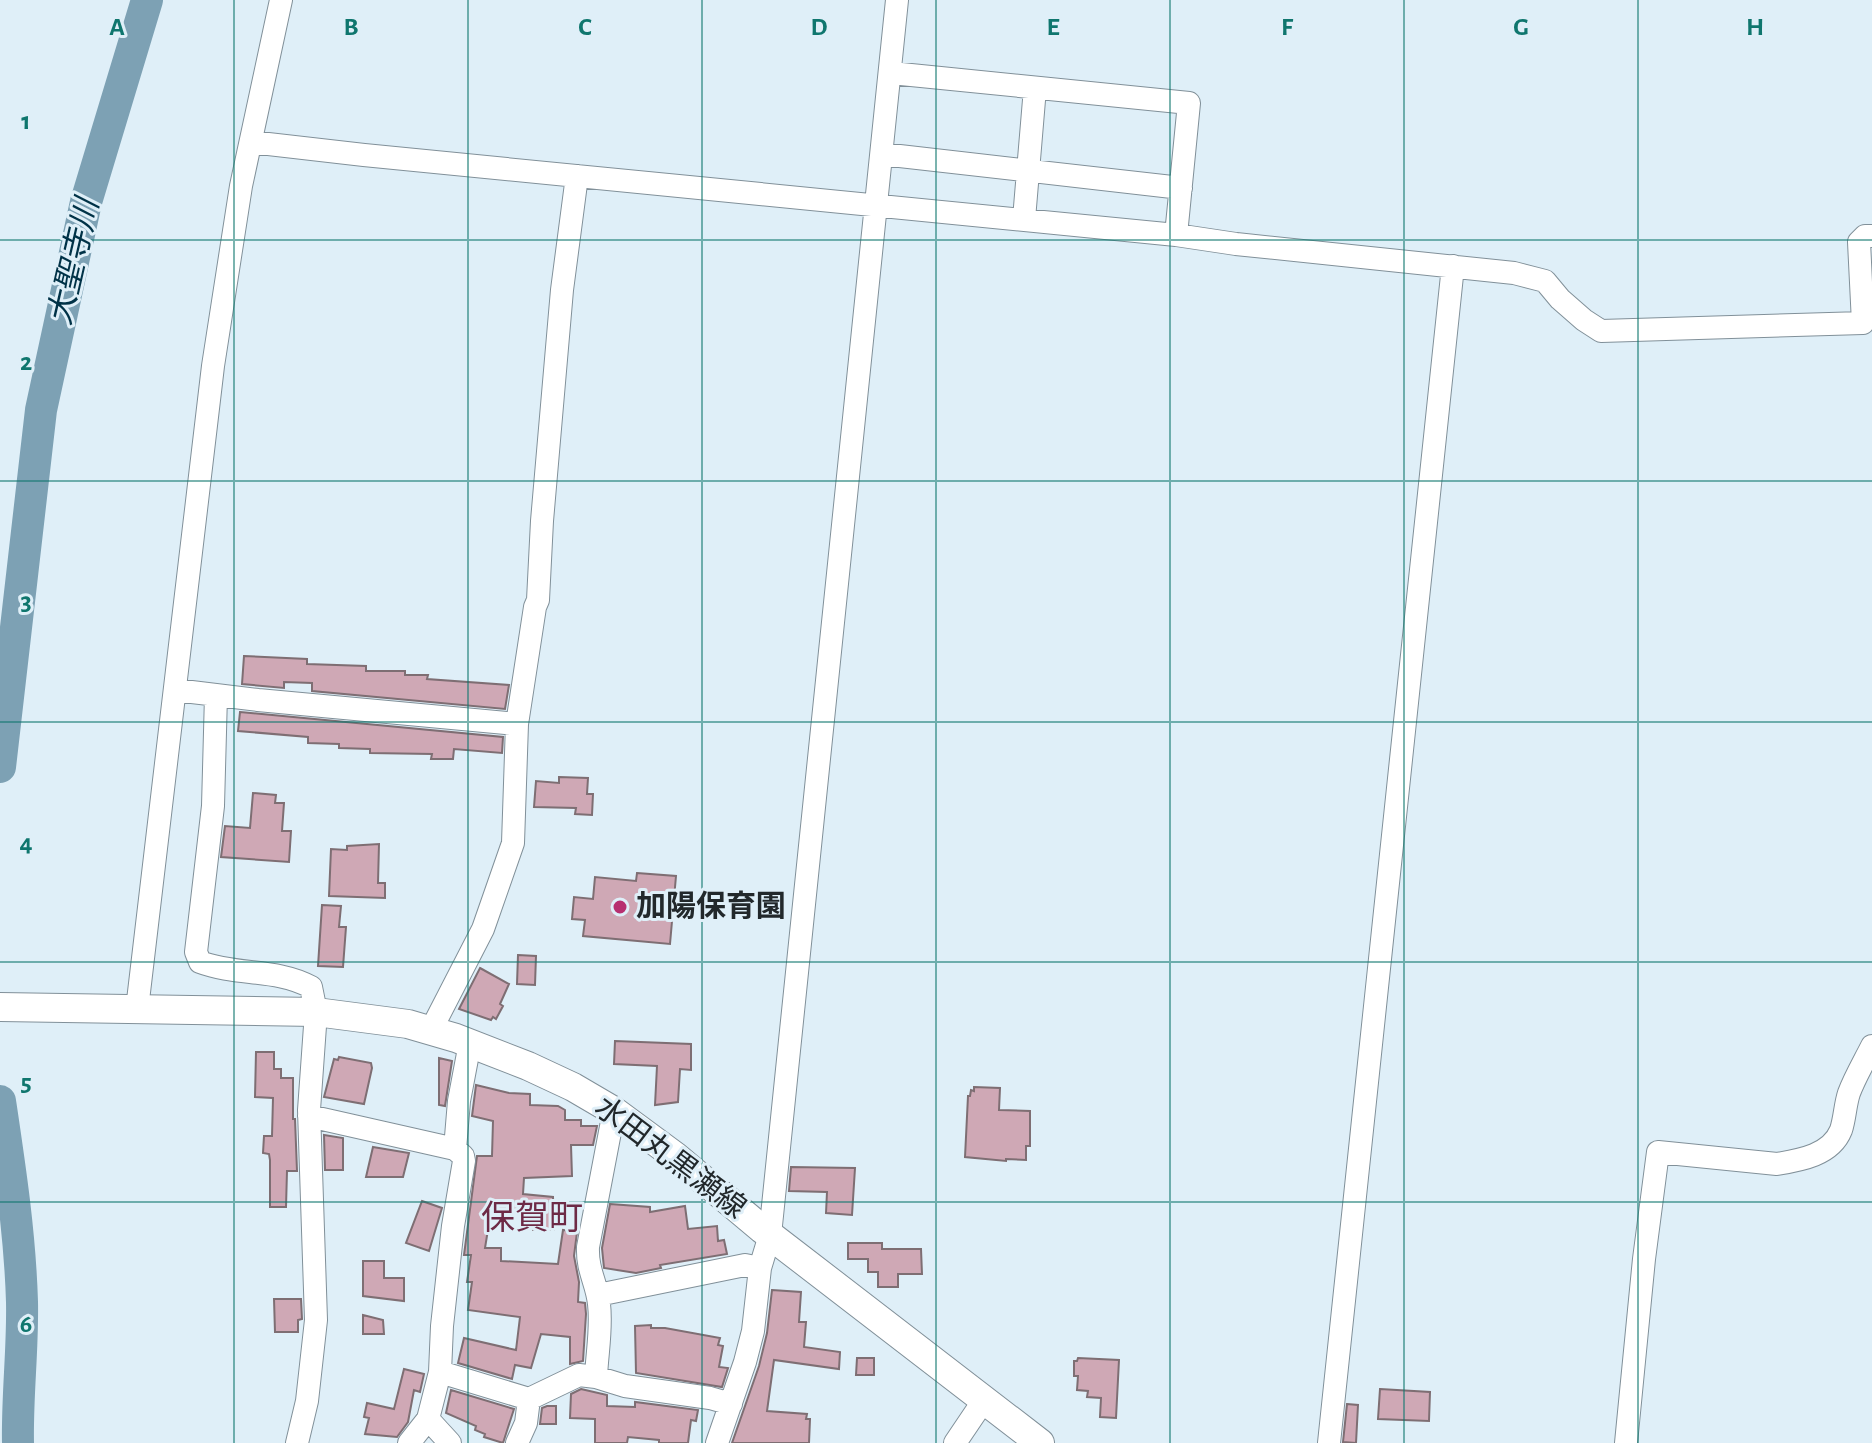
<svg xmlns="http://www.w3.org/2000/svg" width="1872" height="1443" viewBox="0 0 1872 1443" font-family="'Alegreya Sans','Noto Sans JP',sans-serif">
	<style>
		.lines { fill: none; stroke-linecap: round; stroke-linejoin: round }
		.river { stroke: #7da1b4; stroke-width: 32 }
		.building { fill: #cfa8b5; stroke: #7e6e73; stroke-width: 2 }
		.minor-casing { stroke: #819099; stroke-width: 24 }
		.major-casing { stroke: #819099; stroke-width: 30 }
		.minor { stroke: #fff; stroke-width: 22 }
		.major { stroke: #fff; stroke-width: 28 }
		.grid { fill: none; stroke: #0f766e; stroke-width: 2; stroke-opacity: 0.55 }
		.poi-dot { fill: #b73070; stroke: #dfeff8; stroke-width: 3 }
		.labels { text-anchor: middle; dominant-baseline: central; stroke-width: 6; stroke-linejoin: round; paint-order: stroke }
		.poi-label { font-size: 30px; font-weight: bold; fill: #22282b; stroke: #dfeff8; text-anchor: start }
		.street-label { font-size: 30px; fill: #22282b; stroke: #dfeff8 }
		.water-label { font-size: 32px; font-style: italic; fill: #003247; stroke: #dfeff8 }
		.quarter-label { font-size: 34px; fill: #6d2a46; stroke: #dfeff8 }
		.grid-label { font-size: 26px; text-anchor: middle; font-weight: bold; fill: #0f766e; stroke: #dfeff8; stroke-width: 6; stroke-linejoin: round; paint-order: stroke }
	</style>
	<rect width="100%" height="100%" fill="#dfeff8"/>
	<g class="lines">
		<path class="river" d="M0,767l41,-357 45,-208 61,-202
			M0,1101c10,67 20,133 22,201 1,47 -5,94 -4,141"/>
	</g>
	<path class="building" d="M244,656l63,3v5l59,2v5h39v4h23l-1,4 82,6 -4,24 -193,-18v-8l-28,-1v6l-42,-4z
		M240,712l263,25 -1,16 -48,-4 -1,10h-22l1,-5 -62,-1v-4l-31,-1v-4l-31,-1v-6l-70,-6z
		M559,777l29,1 -1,16h6l-1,21 -17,-1 1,-6 -42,-1 2,-26 23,2z
		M253,793l23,2 -1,8h9l-2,28h9l-2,31 -68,-5 4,-31 25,2z
		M379,844l-1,39h7v15l-56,-2 2,-47 16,1v-4z
		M637,873l39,3 -6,68 -87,-8 2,-16 -13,-1 2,-22 19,2 2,-22 41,4z
		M322,905l19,1 -2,21h7l-3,40 -25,-1z
		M518,955l18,1 -1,29 -18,-1z
		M480,968l29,16 -9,20 3,2 -7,13 -3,-2 -2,3 -32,-11z
		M615,1041l76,3v26l-11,-1 -2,33 -23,3 2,-39 -43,-2z
		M256,1052h18v17h7v9h12v41h2l2,52h-10l-1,36h-16v-47l-1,-6 -6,-1 1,-17h8l1,-38 -18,-1z
		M339,1057l32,6 1,5 -8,36 -40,-7 10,-38 4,1z
		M439,1058l13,3 -7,45 -6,-1z
		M476,1085l33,8 21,1v11l28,1 7,4v10h16v6h16l-4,19h-22l1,31 -48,2 -1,16 30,3 1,33h-21v-20l-42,1 -6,37h16v13l57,3 5,-34 14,2 -3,24 5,26 -1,20 7,1 1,11 -3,47 -13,3v-27l-29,-3 -10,34 -16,-3 -3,14 -54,-16 6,-25 52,12 4,-33 -52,-7 4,-28h-5l4,-27h-7l13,-99h15l1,-35 -21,-5z
		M974,1087l26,1 -1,22 31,1v35h-4v14l-20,-1v2l-41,-4 3,-61h2l1,-6 3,1z
		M324,1135l19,3v32h-18z
		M373,1147l36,6 -6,24h-37z
		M791,1167l64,1 -3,47 -26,-2 1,-21 -38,-1z
		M422,1201l20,7 -13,43 -23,-8z
		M610,1204l40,3v5l35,-6 3,23 29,-3 1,15 6,-1 3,14 -67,11 1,3 -25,5 -32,-5 -2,-20z
		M848,1243h34v6h39l1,25h-24v13h-20v-15h-10v-13h-20z
		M363,1261h21v17h20v23l-41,-5z
		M772,1290l29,2 -2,30h7l-2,25 36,5 -1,17 -65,-9 -7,51 40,3 -1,5h4l-1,24h-77l27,-77 8,-33z
		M274,1299h27l1,20 -4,1v12h-23z
		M363,1315l20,5 1,14h-21z
		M651,1325v3h14l55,10 -2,7 5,1 -4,21 9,1 -6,19 -86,-14 -1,-47z
		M857,1358h17v17h-18z
		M1078,1358l41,2 -3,58 -16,-1 1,-19 -14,-1 1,-6 -11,-1 1,-14h-4v-15h3z
		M404,1369l20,5 -4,18 -6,-2 -6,32 -11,15 -32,-3 4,-16 -5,-1 3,-14 27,6z
		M581,1389l26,6v11l28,1v-5l63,8 -2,11 -5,-1 -3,23h-29v-3l-31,-3 -1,6h-32v-24l-25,-1 1,-24z
		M1380,1389l50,3 -1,29 -51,-2z
		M451,1390l63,19 -11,34 -19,-6 1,-3 -10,-4 1,-4 -30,-13z
		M1347,1404l11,1 -2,38 -13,-1z
		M547,1406h9v18h-16l2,-16z"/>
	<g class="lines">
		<g class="minor-casing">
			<path id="minor" d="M891,73l298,30 -13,132
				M251,142l113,13 812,80 60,9 278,29 31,8 15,18 24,21 17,11 262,-8 -4,-81 6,-6h7
				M882,154l299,34
				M1024,219l11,-131
				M175,690l83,10 259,24
				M216,695l-3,111 -17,146 4,10c37,14 76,6 111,25l5,25 -7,98 7,210 -9,81 -10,42
				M137,1009l76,-643 28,-180 40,-186
				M431,1030l52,-101 30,-86 4,-119 18,-117 3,-7 4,-79 20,-231 15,-114
				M309,1116l146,33
				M598,1295l147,-30 15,3
				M440,1372l89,27 50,-24 17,2 29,9 85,12 21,6
				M596,1377c1,-24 6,-49 3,-73 -2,-21 -12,-33 -11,-57l26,-136
				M428,1419l22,24
				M409,1443l19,-24 12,-47 2,-46 11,-100 11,-65 -1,-5 -8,-7 4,-48 11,-58
				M517,1443l9,-20 3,-24
				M717,1443l28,-81 8,-31 7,-63 10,-33 127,-1235
				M955,1443l29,-43
				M1329,1443l124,-1177
				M1626,1443l18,-184 14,-107 119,12c24,-4 54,-9 64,-34 4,-12 4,-25 8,-37 6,-16 15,-31 23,-47"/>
		</g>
		<g class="major-casing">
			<path id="major" d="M0,1007l316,5 92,12 48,14 72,28 45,21 41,24 61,45 87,73 278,214"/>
		</g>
		<use href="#minor" class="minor"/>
		<use href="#major" class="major"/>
	</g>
	<path class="grid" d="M234,0v1443M468,0v1443M702,0v1443M936,0v1443M1170,0v1443M1404,0v1443M1638,0v1443M0,240h1872M0,481h1872M0,722h1872M0,962h1872M0,1202h1872"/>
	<circle class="poi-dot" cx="620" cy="907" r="8"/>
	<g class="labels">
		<g class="poi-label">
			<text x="636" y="907">加陽保育園</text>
		</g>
		<g class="street-label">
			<text transform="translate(670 1158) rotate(37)">水田丸黒瀬線</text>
		</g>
		<g class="water-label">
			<text transform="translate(74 262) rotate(-77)">大聖寺川</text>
		</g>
		<g class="quarter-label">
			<text x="532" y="1219">保賀町</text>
		</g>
	</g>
	<g class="grid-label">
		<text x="117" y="35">A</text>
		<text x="351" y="35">B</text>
		<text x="585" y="35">C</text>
		<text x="819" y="35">D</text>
		<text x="1053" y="35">E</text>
		<text x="1287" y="35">F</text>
		<text x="1521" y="35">G</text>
		<text x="1755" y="35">H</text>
		<text x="26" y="129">1</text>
		<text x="26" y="370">2</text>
		<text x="26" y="610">3</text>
		<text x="26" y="851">4</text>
		<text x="26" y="1091">5</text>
		<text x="26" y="1332">6</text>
	</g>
</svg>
